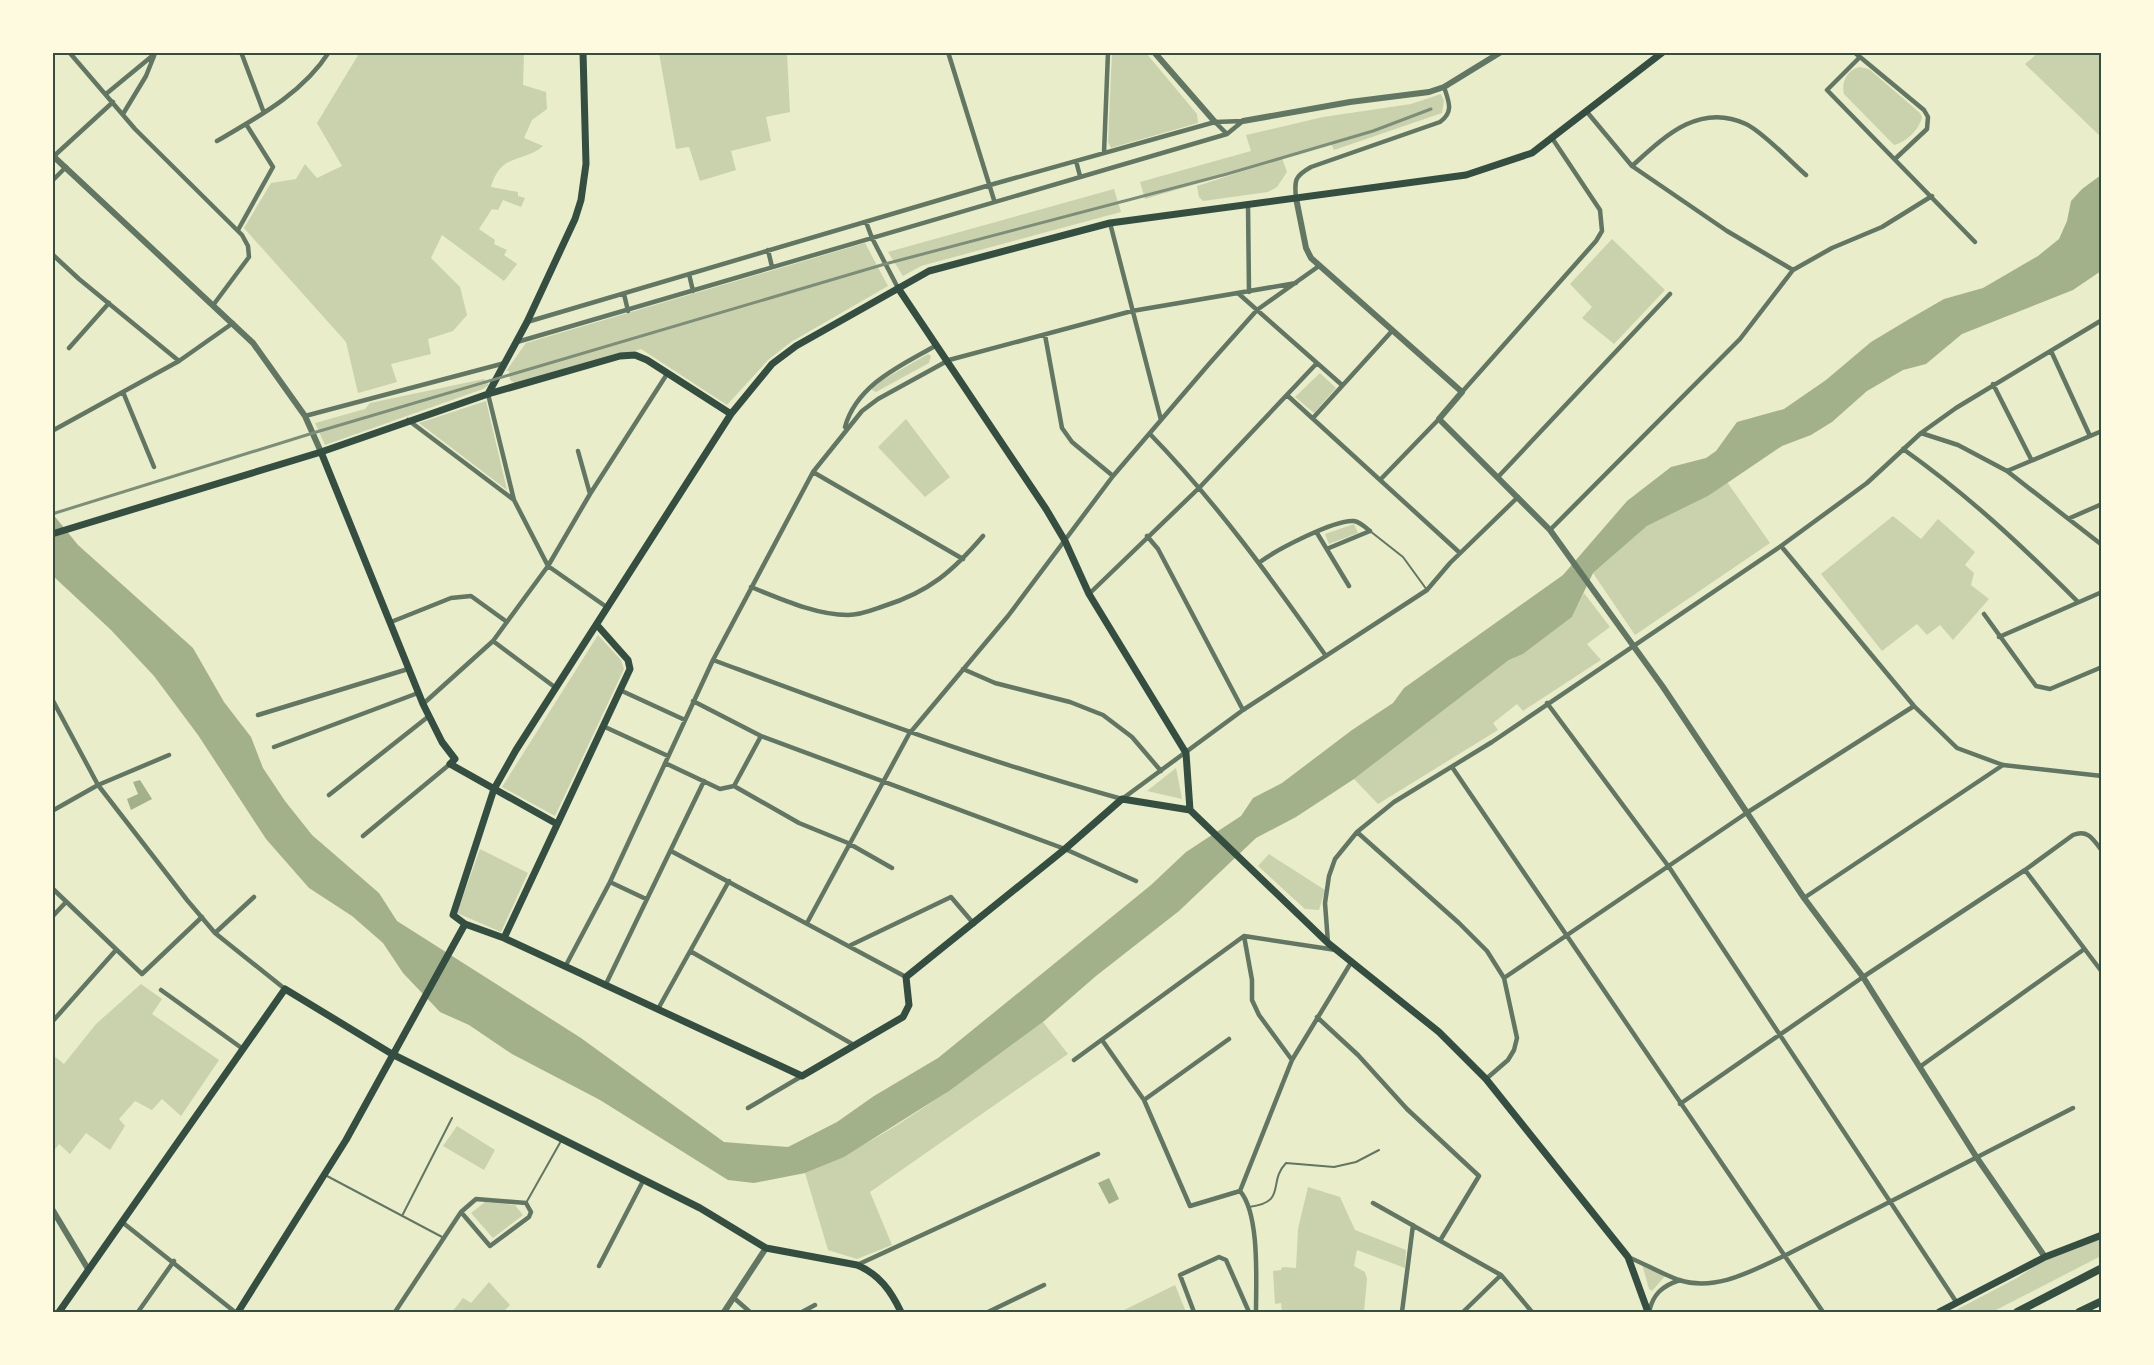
<svg xmlns="http://www.w3.org/2000/svg" width="2154" height="1365" viewBox="0 0 2154 1365" font-family="Quicksand,sans-serif">
	<style>
		.green { fill: #cad2ad }
		.water { fill: #a3b18a }
		.lines { fill: none; stroke-linecap: round; stroke-linejoin: round }
		.service { stroke: #617663; stroke-width: 2 }
		.minor { stroke: #617663; stroke-width: 4.5 }
		.tertiary { stroke: #617663; stroke-width: 6 }
		.secondary { stroke: #344e41; stroke-width: 7 }
		.trunk { stroke: #344e41; stroke-width: 8 }
		.rail { stroke: #7c8e77; stroke-width: 3 }
		.neatline { fill: none; stroke: #344e41; stroke-width: 2 }
	</style>
	<rect width="100%" height="100%" fill="#e9edc9"/>
	<path class="green" d="M360,52l164,1 -1,32 23,7 1,17 -15,11 -8,18 19,8c-19,17 -42,6 -52,41l27,5v4l7,2 -4,9 -18,-7 -5,10 -6,-1 -13,20 16,11 -1,4 13,6 -3,5 13,9 -13,17 -62,-46 -11,23 29,29 7,28 -14,16 -25,8 3,15 -40,10 6,18 -39,11 -12,-51 -102,-114 27,-45 25,-4 9,-15 12,14 25,-12 -25,-43z
		M659,53h128l3,59 -24,5 5,24 -40,10 5,19 -36,11 -11,-34 -13,2z
		M1112,53h34l51,61 1,9 -87,25 -3,-6z
		M2038,53h63v84l-76,-73z
		M1860,67l9,2 51,44 2,4c-2,12 -17,26 -28,28l-50,-51c-3,-11 3,-25 16,-27z
		M1441,94l3,7 -2,12 -108,37 -3,-6 -49,14 5,14 -10,15 -9,5 -65,9 -4,-4 -2,-11 80,-26 -132,39 -5,-17 111,-31 -5,-16 77,-18 88,-13z
		M1114,189l7,23 -200,54 -18,10 -15,-24z
		M1612,239l53,51 -51,54 -32,-26 10,-11 -22,-23z
		M865,243l23,43 -97,56 -23,18 -41,45 -86,-56 -125,35 -6,-4 -1,-9h-3l20,-28z
		M928,354l3,2 -2,7 -53,29 -4,-2v-3l7,-5z
		M1320,373l16,15 -22,25 -19,-16z
		M484,379l5,6 -6,4 -158,56 -10,-22 50,-14 5,-6z
		M486,401l21,89 -88,-67z
		M906,419l44,58 -25,20 -47,-50z
		M1727,482l43,61 -135,92 -42,-62 54,-47 61,-30z
		M1893,516l28,23 17,-20 37,33 -10,13 9,8 -3,12 18,14 -36,41 -13,-15 -13,10 -10,-11 -35,27 -61,-77z
		M1354,524l4,9 -29,11 -4,-10z
		M1584,593l26,34 -23,17 14,16 -78,51 -6,-7 -24,19 5,7 -120,74 -24,-25 155,-119 14,-6 49,-37z
		M598,635l23,25 3,9 -69,147 -53,-29z
		M1176,768l6,31 -35,-8z
		M480,849l48,24 -27,59 -44,-19z
		M1269,854l56,36 -6,20 -14,-1 -47,-43z
		M141,984l21,15 -10,15 67,46 -38,56 -19,-17 -10,11 -17,-9 -16,18 6,7 -15,24 -24,-17 -16,21 -11,-10 -6,8v-97l11,9 32,-40z
		M1043,1022l25,32 -198,138 22,53 -35,14 -29,-9 -23,-77c86,-35 162,-96 238,-151z
		M457,1126l38,24 -11,20 -41,-24z
		M1308,1187l32,10 15,33 51,20 -1,18 -48,-18 -3,16 11,6 2,7 -3,33h-82l-1,-9 -6,1 -2,-33 8,-1 1,-3 14,1 2,-39z
		M485,1202l30,3 8,10 -30,23 -22,-25z
		M2101,1234v22l-109,56h-40l65,-34 27,-18z
		M1642,1264l23,12 -13,15 -3,-2z
		M489,1282l21,23 -7,7h-51l11,-14 8,5z
		M1175,1285l11,27h-66z"/>
	<path class="water" d="M2101,175v96l-28,19 -111,44 -36,30 -23,6 -36,21 -35,31 -21,13 -29,11 -74,50 -61,30 -54,47 -21,44 -49,37 -14,6 -155,119 -58,38 -40,21 -77,73 -83,65 -53,46 -94,69 -105,66 -39,16 -51,10 -26,-3 -128,-80 -88,-46 -43,-29 -29,-13 -37,-39 -20,-30 -31,-27 -43,-28 -43,-49 -68,-104 -44,-59 -43,-46 -58,-54 -1,-63 26,32 115,103 31,54 27,35 12,31 22,33 27,34 67,58 18,28 184,117 143,104 64,5 49,-25 37,-26 64,-38 213,-173 35,-33 55,-36 12,-18 29,-15 70,-53 41,-27 11,-15 159,-113 64,-74 44,-34 35,-9 10,-7 21,-29 47,-13 42,-29 45,-38 40,-24 33,-19 39,-11 55,-32 21,-17 8,-18 4,-20 11,-12z
		M140,780l12,19 -21,11 -4,-11 11,-5 -5,-12z
		M1109,1178l10,21 -10,5 -11,-21z"/>
	<g class="lines">
		<path class="service" d="M1370,531l33,26 24,33
			M327,1176l117,62
			M526,1203l35,-62
			M1249,1207c39,-5 18,-24 37,-44l48,4 22,-5 23,-12
			M402,1216l50,-98"/>
		<path class="minor" d="M69,52l66,77 107,106 6,11 1,11 -35,47
			M241,52l23,61
			M948,52l46,148
			M1854,52l70,58 4,7 -1,12 -32,30
			M1860,57l-33,33 148,152
			M106,94l51,-42
			M1587,112l45,54 95,65 66,39
			M123,114l23,-38 8,-20
			M1215,122l12,12
			M217,141c41,-24 86,-48 112,-89
			M1104,153l4,-101
			M54,156l59,-54
			M1076,161l4,15
			M1632,166c32,-29 67,-64 114,-42 17,8 45,38 60,51
			M52,181l14,-14
			M1296,198c-2,-18 -1,-22 15,-31l129,-45c14,-10 9,-20 4,-35
			M1248,204l1,88
			M866,222l6,16 26,50
			M1110,223l51,197
			M238,230l35,-63 -27,-43
			M768,250l4,17
			M52,254l27,25 100,82
			M689,274l4,17
			M624,294l4,17
			M1239,294l103,91
			M527,322l463,-137 225,-63 28,-1
			M1045,335l17,93 10,14 41,34
			M517,342l710,-208 16,-13
			M69,348l40,-45
			M2051,351l39,85
			M1993,384l38,75
			M123,392l31,75
			M1462,392l134,-151 6,-10 -2,-21 -48,-72
			M488,394l26,106 34,66 60,42
			M1288,396l172,157
			M305,416l200,-53
			M1313,418l79,-87
			M408,420l106,80
			M845,427c12,-43 57,-62 92,-82
			M52,431l127,-70 54,-38
			M1921,433l37,12 49,26 95,74
			M1150,434c66,68 121,144 176,222
			M1903,449c65,46 118,96 174,152
			M578,451l12,43
			M2007,471l95,-40
			M813,472l150,87
			M1498,477l172,-183
			M1380,480l59,-61
			M2070,518l32,-14
			M1550,530l190,-191 53,-69 39,-22 50,-21 50,-31
			M1317,533l32,53
			M1147,536l11,13 85,161
			M1781,546l133,160 43,42 46,17 99,11
			M1329,548l41,-17
			M1260,562c16,-12 75,-43 94,-41 6,1 11,6 16,10
			M751,587c30,12 65,28 97,28 13,0 24,-5 36,-9 45,-14 69,-35 99,-70
			M1089,594l111,-107 117,-124
			M1984,614l52,72 14,3 52,-22
			M391,622l60,-24 20,-2 36,26
			M1999,637l103,-45
			M493,641l63,47
			M713,660c135,50 270,101 409,139l121,-89 184,-120 23,-27 68,-66
			M963,669l32,14 75,19 33,13 29,22 29,34
			M622,691l63,29
			M52,699l46,86 89,115 28,33 70,56
			M693,701l68,35 304,113 71,32
			M1547,703l122,164 288,436
			M423,704l70,-63 55,-75 42,-72 77,-120
			M258,715l150,-46
			M605,727l63,29
			M274,747l144,-54
			M665,763l55,26 14,-3 27,-50
			M1452,767l371,545
			M734,786l65,37 49,20 44,25
			M329,795l100,-79
			M52,811l46,-26 71,-30
			M1357,832l102,91 28,28 17,27 13,60 -3,12 -6,10 -22,19
			M363,836l87,-72
			M671,851l235,126
			M2025,870l77,102
			M610,882l36,17
			M52,888l90,86 60,-57
			M1804,898l199,-133
			M52,917l14,-15
			M807,923l102,-189 99,-118 105,-140 96,-112 48,-54 62,-44
			M215,933l39,-36
			M1244,936l8,44v20l7,15 33,45
			M1328,943l-3,-40 4,-27 6,-17 22,-27 37,-30 98,-60 289,-196 86,-63 54,-50 35,-25 146,-88
			M851,945l100,-48 23,27
			M690,951l164,94
			M565,967l45,-85 103,-222 100,-188 49,-61 16,-12 71,-39 183,-49 164,-28
			M1504,978l244,-166 166,-106
			M605,986l99,-205
			M161,990l82,59
			M658,1009l71,-128
			M1317,1017l41,38 49,54 72,67 -38,63
			M52,1022l64,-72
			M1102,1040l42,60 46,106 50,-15
			M1074,1060l170,-124 92,14
			M1921,1066l162,-116
			M1144,1100l85,-61
			M1680,1104l183,-127 162,-107 48,-35c15,-6 20,4 29,16
			M748,1108l54,-32
			M1240,1191l52,-131 60,-99
			M1240,1191c20,23 16,91 16,121
			M1373,1203l128,72 31,37
			M122,1222l113,90
			M1628,1257c17,7 34,17 51,23 38,12 74,-10 107,-25l287,-147
			M857,1265l241,-111
			M599,1266l44,-85
			M734,1298l16,14
			M138,1312l36,-51
			M395,1312l66,-100 15,-13 50,4 5,9 -2,5 -39,29 -29,-34
			M802,1312l13,-7
			M988,1312l56,-27
			M1194,1312l-14,-37 39,-18 7,3 23,52
			M1402,1312l11,-87
			M1463,1312l38,-37
			M1649,1312c4,-18 13,-26 31,-32"/>
		<path class="tertiary" d="M1154,52l61,70
			M1243,121l107,-19 79,-10 15,-5 57,-35
			M52,155l201,188 52,73 16,36
			M1296,198l10,50 5,10 151,134 -23,27 111,111 113,157 141,211 59,79 114,181 68,99
			M52,1209l36,60
			M724,1312l42,-64"/>
		<path class="secondary" d="M898,288l148,221 19,32 24,53 97,159 4,57
			M488,394l39,-72 48,-103 6,-19 5,-36 -3,-112
			M321,452l102,252 19,38 13,17 -5,5 107,60
			M52,534l269,-82 167,-58 132,-38 15,-1 12,5 84,54
			M504,938l126,-269 -2,-9 -31,-35
			M59,1312l226,-323 107,65 308,154 66,40 91,17c22,9 34,26 44,47
			M238,1312l108,-172 119,-216
			M1648,1312l-20,-55 -142,-178 -47,-47 -111,-89 -138,-133 -68,-11 -57,50 -159,128 3,28 -6,12 -101,59 -298,-138 -39,-14 -12,-9 41,-126 22,-39 215,-336 41,-50 24,-18 133,-75 181,-48 356,-48 66,-22 131,-101
			M1939,1312l106,-55 57,-22"/>
		<path class="trunk" d="M2017,1312l85,-44
			M2079,1312l23,-11"/>
		<path class="rail" d="M52,514l261,-81 572,-169 342,-90 146,-43 58,-22"/>
	</g>
	<rect width="2154" height="1365" fill="none" stroke="#fefae0" stroke-width="108"/>
	<rect x="54" y="54" width="2046" height="1257" class="neatline"/>
</svg>
